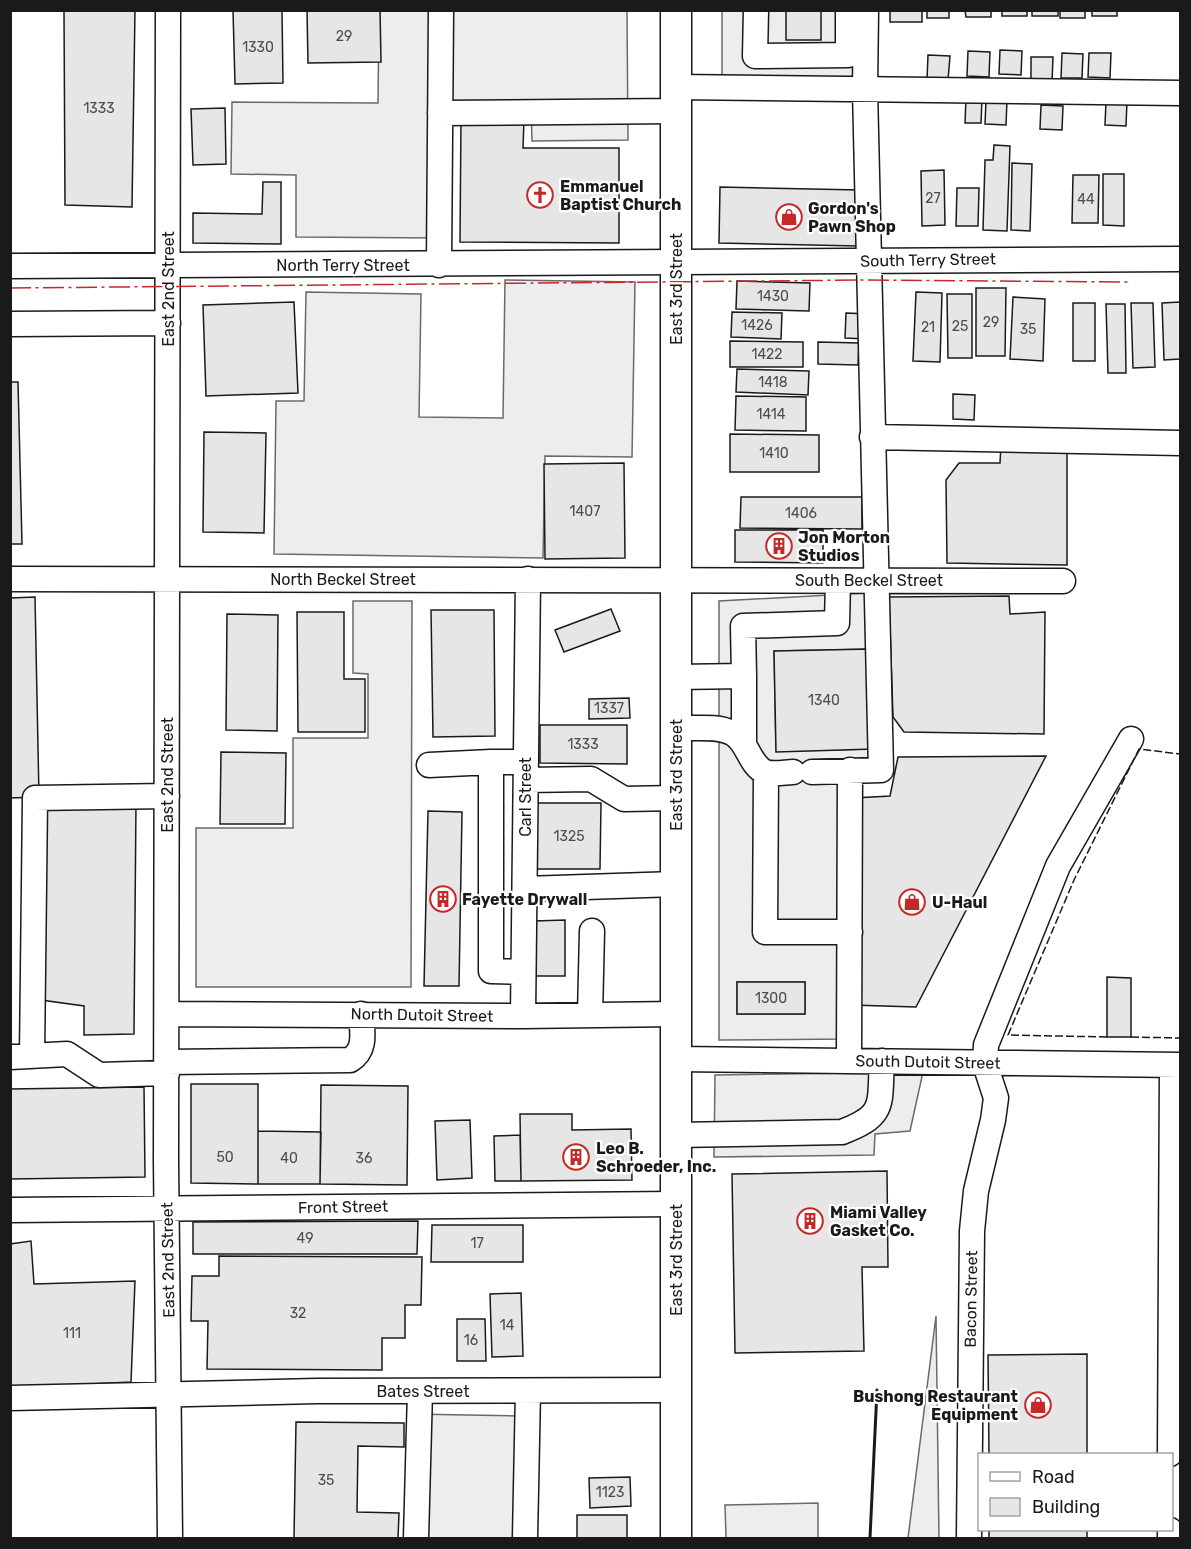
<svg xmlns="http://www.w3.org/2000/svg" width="1191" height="1549" viewBox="0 0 1191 1549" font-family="Rubik,sans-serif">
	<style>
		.built { fill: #ededed; stroke: #6a6a6a; stroke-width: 1.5; fill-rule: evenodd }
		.building { fill: #e6e6e6; stroke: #1a1a1a; stroke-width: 1.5 }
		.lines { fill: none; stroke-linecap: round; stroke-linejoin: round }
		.minor-casing { stroke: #1a1a1a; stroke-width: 27 }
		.major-casing { stroke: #1a1a1a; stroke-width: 33 }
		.minor { stroke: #fff; stroke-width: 24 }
		.major { stroke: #fff; stroke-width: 30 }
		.fence { stroke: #1a1a1a; stroke-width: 1.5; stroke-dasharray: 8 3; stroke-linecap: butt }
		.wall { stroke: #1a1a1a; stroke-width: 3 }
		.power { stroke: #c62828; stroke-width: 1.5; stroke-dasharray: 21 4.5 3 4.5; stroke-linecap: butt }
		.labels { text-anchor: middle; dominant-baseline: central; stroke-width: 4.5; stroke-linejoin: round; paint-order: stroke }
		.number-label { font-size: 14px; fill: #4d4d4d }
		.poi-label { font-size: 16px; font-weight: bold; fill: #1a1a1a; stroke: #fff; text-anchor: start }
		.street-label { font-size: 16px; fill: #1a1a1a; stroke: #fff }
	</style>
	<rect width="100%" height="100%" fill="#fff"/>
	<path class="built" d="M379,11h62l-2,227 -143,-1v-62l-65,-1 1,-72 146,1z
		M451,11h176l1,129 -96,1 -1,-35h-79z
		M722,11h139v73h-139z
		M505,280l130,2 -3,175 -87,-1 -2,102 -269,-4 2,-153h28l2,-109 115,2 -2,123 84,1z
		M884,592l5,183 -44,9 4,255 -130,1v-439zM871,649l2,100 -97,2 -2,-100zM737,982h68v32h-68z
		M353,601h59l-1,386h-215v-159h97v-90h75v-64l-15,-1z
		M923,1072l-13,59 -35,3 -1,21 -160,2 1,-82z
		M936,1316l3,222h-31z
		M410,1414l108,2 -2,122h-109z
		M818,1503v35h-92l-1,-33z"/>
	<path class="building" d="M64,10h71l-3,197 -67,-2z
		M233,10h49l1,73 -48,1z
		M307,10h73l1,52 -73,1z
		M786,10h35v30h-35z
		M890,10h32v12h-32z
		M927,10h22v8h-22z
		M965,10h26v7h-25z
		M1002,10h25v6h-25z
		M1032,10h26v6h-26z
		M1060,10h25v8h-25z
		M1092,10h25v6h-25z
		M1000,50l22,1 -1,24 -22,-1z
		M968,51l22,1 -1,25 -22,-1z
		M1062,53l21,1 -1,24h-21z
		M1089,53h22l-1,25 -22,-1z
		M928,55l22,1 -2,24h-21z
		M1031,57h22l-1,25 -21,-1z
		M966,98l16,1 -1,24h-16z
		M986,100h21l-1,25 -21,-1z
		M1106,101h21l-1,25 -21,-1z
		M1041,105l22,1 -1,24 -22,-1z
		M225,108l1,56 -33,1 -2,-56z
		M461,119h63l-1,29h96v95l-159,-1z
		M994,145l16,1 -3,85 -24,-1 2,-70h8z
		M1012,163l20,1 -2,67 -19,-1z
		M944,170l1,55 -23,1 -1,-55z
		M1103,174h21v52l-21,-1z
		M1073,175h26l-1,48h-26z
		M263,182h18v62l-88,-1v-30l69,1z
		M720,187l140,3 -2,56 -139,-3z
		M957,188h22l-1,38h-22z
		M737,281l73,2 -1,28 -73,-2z
		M976,288h30l-1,68h-29z
		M916,292l26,1 -2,69 -27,-1z
		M947,294h25v64h-24z
		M1013,297l32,2 -2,62 -33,-2z
		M294,302l4,91 -92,3 -3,-91z
		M1180,302v57l-16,1 -2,-57z
		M1073,303h22v58h-22z
		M1131,303h22l2,64 -22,1z
		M1106,304h19l1,69h-18z
		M732,312l50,1 -1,26 -50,-2z
		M846,313l22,1 -1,25 -22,-1z
		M730,341l73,1v25h-73z
		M818,342l41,1 -1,22 -40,-1z
		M737,369l72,2 -1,24 -72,-3z
		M10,382h8l4,162h-12z
		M953,394l22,1 -1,25 -21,-1z
		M736,396l70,1v34l-71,-1z
		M204,432l62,1 -2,100 -61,-1z
		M730,434l89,1v37h-89z
		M1001,444l66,2v119l-120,-2 -1,-83 13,-17h41z
		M624,463l1,95 -80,1 -1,-95z
		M741,497h121v32l-122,-1z
		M735,530h88v33l-88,-1z
		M1009,596l1,18 35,-2 -1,122 -140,-2 -11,-15 -4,-120z
		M35,597l4,200 -29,1v-200z
		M611,609l9,22 -56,21 -9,-22z
		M431,610h63l1,126 -62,1z
		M297,612h47v67h21v53h-67z
		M227,614l51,1 -1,116 -51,-1z
		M871,649l3,100 -98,3 -2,-101z
		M629,698l1,20 -41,1v-20z
		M540,725h87v39l-87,-1z
		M221,752l65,1 -1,71h-65z
		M1046,756l-130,251 -65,-2 3,-207 36,-2 8,-39z
		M136,803l-2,231 -50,1v-29l-43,-6 -1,-194z
		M537,803h64l-1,66h-63z
		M428,811l34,1 -3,174h-35z
		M565,920v56h-31v-55z
		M1107,977l24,1v59h-24z
		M737,982h68v32h-68z
		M191,1084h67v100l-67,-1z
		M321,1085l87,1 -1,99 -87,-1z
		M144,1087l1,90 -135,2v-90z
		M520,1114h52v16l59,-1 1,51 -111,1z
		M470,1120l2,58 -35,2 -2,-59z
		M258,1131l63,1 -1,52h-62z
		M520,1135l1,46h-26l-1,-45z
		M887,1171l1,96h-26l2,84 -129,2 -3,-179z
		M418,1221l-1,33h-224v-32z
		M432,1225h91v37h-92z
		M31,1241l3,43 101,-3 -4,101 -121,6v-144z
		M219,1256l203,1 -1,48h-16v33h-23v32l-175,-1 1,-48h-17l1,-45h27z
		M521,1293l2,63 -31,1 -2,-63z
		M457,1319h28l1,42h-29z
		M1087,1354v100h-98l-1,-99z
		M296,1422l108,1v24l-46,-1 -1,66 42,1 -1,25h-104z
		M630,1477l1,29 -41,2 -1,-30z
		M577,1515h50v23h-50z
		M989,1530h98v8h-98z"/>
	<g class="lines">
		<g class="minor-casing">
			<path id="minor" d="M168,10l-2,1150 4,378
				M756,10l-1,46 93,-1v-45
				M676,87l504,6
				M440,113l236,-2
				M439,265l2,-255
				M10,266l1170,-7
				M10,324l158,-1
				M872,437l308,6
				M10,579l1053,2
				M744,676v69
				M676,677l68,-1 -1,-50 94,-3 1,-42
				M676,728c18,1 41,-3 56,5 16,8 17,32 33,39 8,3 21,0 28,0
				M429,765l62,-3
				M812,772l69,-2 -16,-680 1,-80
				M766,773l-1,159h85
				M526,780l65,-1 33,20 52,-1
				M525,889l151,-5
				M523,972l-32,-1v-209h35
				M167,1014l356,2 153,-2
				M590,1015l2,-84
				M523,1016l5,-437
				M32,1056l3,-258 132,-2
				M10,1057l57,-3 32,21 68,-2
				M676,1059l504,6
				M849,1060l1,-290
				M167,1062l183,-2c17,-10 12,-29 11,-46
				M676,1135l166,-3c45,-17 37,-28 40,-71
				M10,1210l666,-6
				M10,1398l307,-7 359,-1
				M1170,1454l2,-389
				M416,1538l4,-147
				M525,1538l3,-147
				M969,1538l3,-307 4,-40 17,-71 3,-22 -11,-34 1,-19 72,-179 73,-127
				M1170,1538v-8"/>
		</g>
		<g class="major-casing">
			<path id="major" d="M676,10v1528"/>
		</g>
		<use href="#minor" class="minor"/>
		<use href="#major" class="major"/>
		<path class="fence" d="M1107,1037l-99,-2 66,-155 65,-131 41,5
			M1131,1037l49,1"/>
		<path class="wall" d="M870,1538l7,-148"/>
		<path class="power" d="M10,288l856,-8 262,2"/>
	</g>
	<defs>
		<g id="church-ring" transform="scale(1.35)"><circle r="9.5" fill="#fff" stroke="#c62828" stroke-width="1.5"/><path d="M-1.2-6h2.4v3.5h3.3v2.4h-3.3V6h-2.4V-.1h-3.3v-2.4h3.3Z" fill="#c62828"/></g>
		<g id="shop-ring" transform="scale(1.35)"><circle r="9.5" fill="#fff" stroke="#c62828" stroke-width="1.5"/><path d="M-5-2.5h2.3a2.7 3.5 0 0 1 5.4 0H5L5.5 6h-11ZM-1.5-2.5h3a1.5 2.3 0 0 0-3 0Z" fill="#c62828"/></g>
		<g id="building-ring" transform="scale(1.35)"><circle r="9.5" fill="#fff" stroke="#c62828" stroke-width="1.5"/><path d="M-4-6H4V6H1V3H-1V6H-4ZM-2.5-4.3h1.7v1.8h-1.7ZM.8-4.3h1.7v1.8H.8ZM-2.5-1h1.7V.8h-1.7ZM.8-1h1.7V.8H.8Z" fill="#c62828"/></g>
	</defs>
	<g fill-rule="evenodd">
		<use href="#church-ring" x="540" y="195"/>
		<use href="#shop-ring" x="789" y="217"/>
		<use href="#building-ring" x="779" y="546"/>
		<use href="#building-ring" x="443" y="899"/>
		<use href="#shop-ring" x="912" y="902"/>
		<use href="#building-ring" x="576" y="1157"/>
		<use href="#building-ring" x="810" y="1221"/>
		<use href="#shop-ring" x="1038" y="1405"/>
	</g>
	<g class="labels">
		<g class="number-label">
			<text x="344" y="36">29</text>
			<text x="258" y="47">1330</text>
			<text x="99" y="108">1333</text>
			<text x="933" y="198">27</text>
			<text x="1086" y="199">44</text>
			<text x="773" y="296">1430</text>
			<text x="991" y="322">29</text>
			<text x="757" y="325">1426</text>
			<text x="960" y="326">25</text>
			<text x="928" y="327">21</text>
			<text x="1028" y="329">35</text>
			<text x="767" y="354">1422</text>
			<text x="773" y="382">1418</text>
			<text x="771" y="414">1414</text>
			<text x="774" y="453">1410</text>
			<text x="585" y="511">1407</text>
			<text x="801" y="513">1406</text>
			<text x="824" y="700">1340</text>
			<text x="609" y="708">1337</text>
			<text x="583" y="744">1333</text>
			<text x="569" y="836">1325</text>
			<text x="771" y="998">1300</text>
			<text x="225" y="1157">50</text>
			<text x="289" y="1158">40</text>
			<text x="364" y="1158">36</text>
			<text x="305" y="1238">49</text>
			<text x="477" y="1243">17</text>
			<text x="298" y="1313">32</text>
			<text x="507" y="1325">14</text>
			<text x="72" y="1333">111</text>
			<text x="471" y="1340">16</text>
			<text x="326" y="1480">35</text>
			<text x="610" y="1492">1123</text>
		</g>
		<g class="poi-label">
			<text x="560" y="186">Emmanuel<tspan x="560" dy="18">Baptist Church</tspan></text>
			<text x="808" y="208">Gordon's<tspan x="808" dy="18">Pawn Shop</tspan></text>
			<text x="798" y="537">Jon Morton<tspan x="798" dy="18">Studios</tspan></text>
			<text x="462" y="899">Fayette Drywall</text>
			<text x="932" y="902">U-Haul</text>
			<text x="596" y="1148">Leo B.<tspan x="596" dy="18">Schroeder, Inc.</tspan></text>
			<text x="830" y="1212">Miami Valley<tspan x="830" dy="18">Gasket Co.</tspan></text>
			<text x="1018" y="1396" text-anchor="end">Bushong Restaurant<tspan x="1018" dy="18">Equipment</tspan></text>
		</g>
		<g class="street-label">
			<text transform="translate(928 260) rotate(-1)">South Terry Street</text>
			<text x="343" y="265">North Terry Street</text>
			<text transform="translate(168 289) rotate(-90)">East 2nd Street</text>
			<text transform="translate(676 289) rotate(-90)">East 3rd Street</text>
			<text x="343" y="579">North Beckel Street</text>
			<text x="869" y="580">South Beckel Street</text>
			<text transform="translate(167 775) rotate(-90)">East 2nd Street</text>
			<text transform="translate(676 775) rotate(-90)">East 3rd Street</text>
			<text transform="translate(525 797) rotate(-90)">Carl Street</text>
			<text transform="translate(422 1015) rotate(1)">North Dutoit Street</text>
			<text transform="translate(928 1062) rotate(1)">South Dutoit Street</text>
			<text transform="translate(343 1207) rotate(-1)">Front Street</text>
			<text transform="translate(168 1260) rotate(-91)">East 2nd Street</text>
			<text transform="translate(676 1260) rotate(-90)">East 3rd Street</text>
			<text transform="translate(971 1299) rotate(-89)">Bacon Street</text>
			<text x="423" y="1391">Bates Street</text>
		</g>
	</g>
	<rect width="1191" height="1549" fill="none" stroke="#1a1a1a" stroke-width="24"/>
	<rect x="978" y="1453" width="195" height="78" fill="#ffffff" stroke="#a3a3a3" stroke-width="1.5"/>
	<rect x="990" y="1472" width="30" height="9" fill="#ffffff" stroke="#a3a3a3" stroke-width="1.5"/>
	<text x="1032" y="1483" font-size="18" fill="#1a1a1a">Road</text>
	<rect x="990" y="1498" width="30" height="18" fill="#e6e6e6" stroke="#a3a3a3" stroke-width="1.5"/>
	<text x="1032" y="1513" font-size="18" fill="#1a1a1a">Building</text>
</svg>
